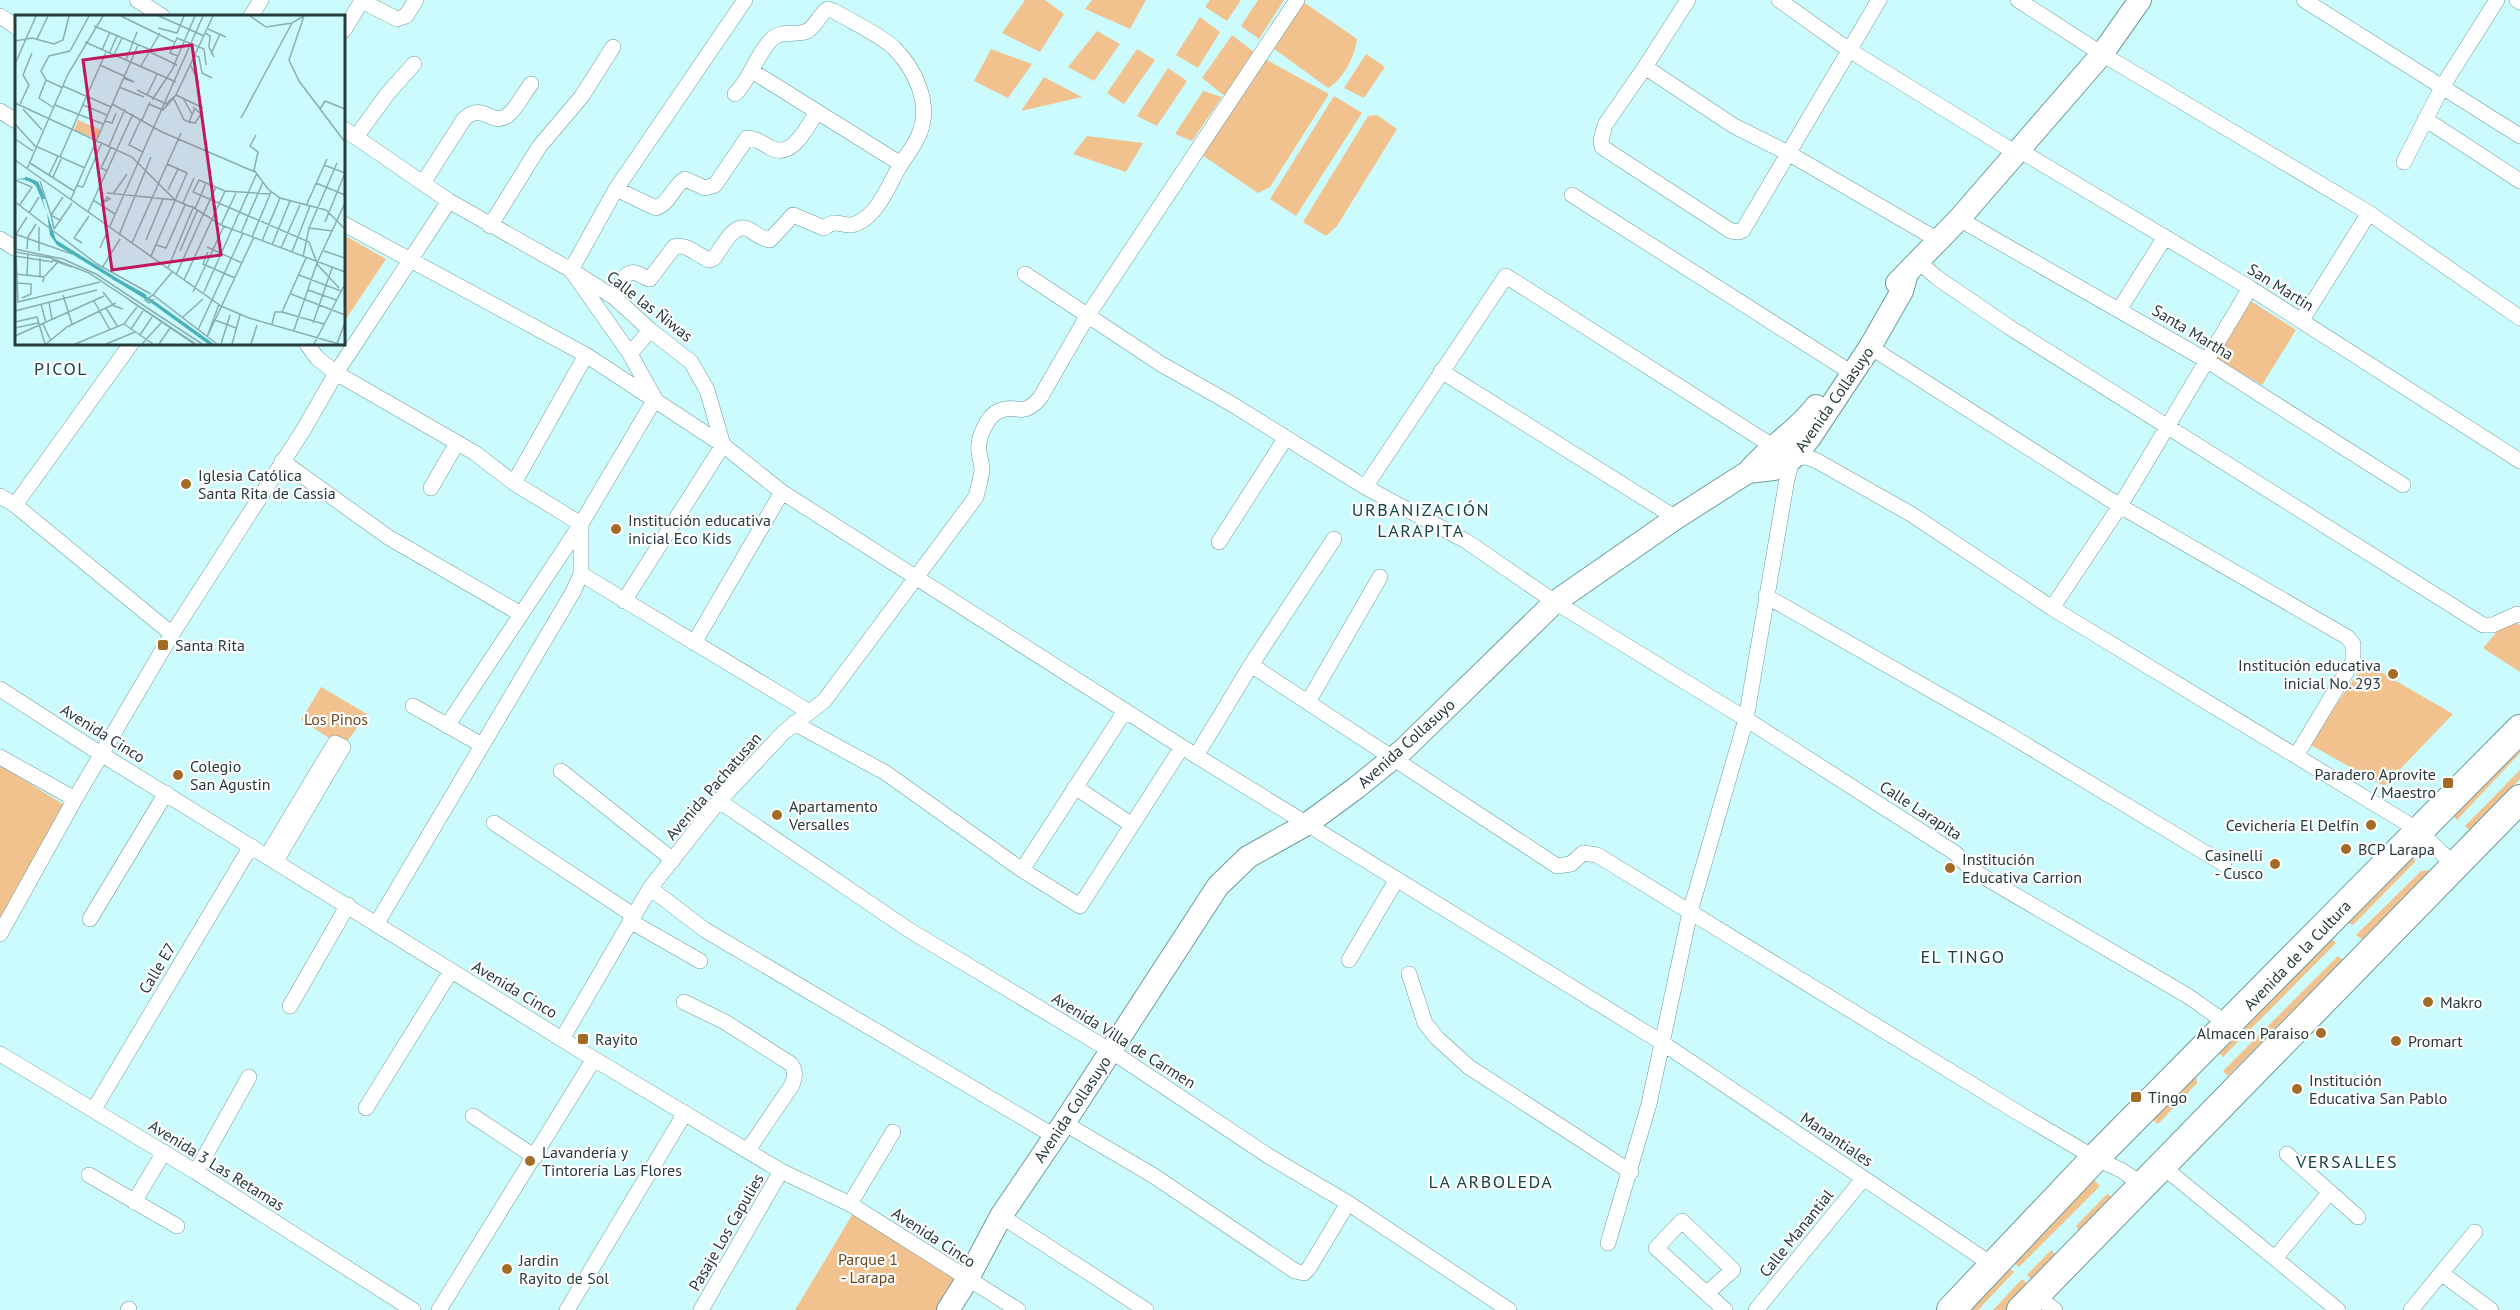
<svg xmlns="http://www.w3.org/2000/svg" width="2520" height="1310" viewBox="0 0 2520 1310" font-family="'PT Sans',sans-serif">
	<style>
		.green { fill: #f2c28e }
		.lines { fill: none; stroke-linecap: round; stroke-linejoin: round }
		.street-casing { stroke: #6e9b9e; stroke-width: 16 }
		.secondary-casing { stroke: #6e9b9e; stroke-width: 24 }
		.highway-casing { stroke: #6e9b9e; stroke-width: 30 }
		.street { stroke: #fff; stroke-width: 15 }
		.secondary { stroke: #fff; stroke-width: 22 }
		.highway { stroke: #fff; stroke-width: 28 }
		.poi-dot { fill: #a26b26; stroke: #fdfdfd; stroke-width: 2 }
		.labels { text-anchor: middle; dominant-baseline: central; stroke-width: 4.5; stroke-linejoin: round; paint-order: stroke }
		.street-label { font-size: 16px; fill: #283b3c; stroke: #fdfdfd }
		.poi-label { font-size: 16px; fill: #283b3c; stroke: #fdfdfd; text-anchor: start }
		.park-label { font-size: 16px; fill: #6e4a20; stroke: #fdfdfd }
		.neighbourhood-label { font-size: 18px; letter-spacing: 1.5px; fill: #184548; stroke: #fdfdfd }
		.inset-river { fill: none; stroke: #49b1b7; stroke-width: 3 }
		.inset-road { fill: none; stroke: #8aaeb0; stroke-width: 1.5 }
		.view { fill: #c2185b; fill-opacity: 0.15; stroke: #c2185b; stroke-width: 3 }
		.inset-edge { fill: none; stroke: #283b3c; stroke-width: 3 }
	</style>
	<rect width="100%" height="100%" fill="#cbfbfd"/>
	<path class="green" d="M1025,0h20l19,14 -24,38 -38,-19z
		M1092,0h54l-16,29 -45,-20z
		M1210,0h31l-14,21 -22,-14z
		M1258,0h26l-25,39 -18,-13z
		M1302,1l55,38c-2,17 -14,41 -29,49l-55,-40z
		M1200,17l20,15 -22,36 -22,-13z
		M1097,31l23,13 -26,37 -26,-14z
		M1232,35l22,17 -28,45 -24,-19z
		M991,49l41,15 -24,34 -34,-17z
		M1137,49l18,11 -31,44 -17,-11z
		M1366,54l19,13 -21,31 -20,-10z
		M1265,59l64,35 -59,93 -12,6 -56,-38z
		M1168,68l19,13 -30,45 -20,-10z
		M1044,77l38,20 -61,14z
		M1203,91l19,6 -30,44 -17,-7z
		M1334,96l28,17 -66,103 -26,-17z
		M1377,115l20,14 -60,97 -11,10 -23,-14 65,-106z
		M1087,136l56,7 -17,29 -53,-18z
		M344,235l42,24 -42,63z
		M2251,301l45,29 -34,55 -47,-27z
		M2508,619l12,6v47l-37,-24z
		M2365,663l88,51 -69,72 -75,-42z
		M321,687l46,27 -24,33 -42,-27z
		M2520,744v9l-63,67 -5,-6z
		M0,765l66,41 -65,112 -1,-1z
		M2520,770v9l-50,52 -5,-5z
		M2410,855l6,6 -63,64 -5,-2 -16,16 4,4 -113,114 -5,-5z
		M2428,870l2,2 -67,68 -7,-5 65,-64z
		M2338,956l5,4 -115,116 -5,-5z
		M2196,1075l1,8 -39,41 -6,-5z
		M2093,1179l7,7 -81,81 -5,-4z
		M2107,1194l7,4 -34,35 -4,-7z
		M854,1212l102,64 -18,34h-143z
		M2051,1250l6,6 -24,25 -6,-6z
		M2009,1267l5,5 -36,38h-11z
		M2022,1279l7,6 -24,25h-12z"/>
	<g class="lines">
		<g class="street-casing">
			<path id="street" d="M137,0l25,16
				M1688,0l-43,67 -40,58 -4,15 1,7 129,84 8,1 4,-2 136,-230
				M1779,0l70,50 167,103
				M2018,0l84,54 267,159 151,105
				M2304,0l216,136
				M2517,0l3,2
				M0,16l16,11
				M251,16l10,-16
				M344,30l16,-26 4,-2 33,17 9,-3 10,-16
				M1645,67l89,59 54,27 150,87
				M735,94c15,-14 22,-41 37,-55 10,-9 22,-4 33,-7 10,-3 14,-18 23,-23l6,2c18,11 45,23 60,37 21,21 37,55 26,84 -4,12 -13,22 -19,32
				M0,111l16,10
				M2425,119l95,62
				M344,129l105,72 122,69 59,84 25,45 -74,125 -134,202
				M356,137l32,-44 26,-29
				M2019,150l231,138 270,173
				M2404,162l38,-75 55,-87
				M423,183l41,-64c20,-18 28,9 44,-4 9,-7 16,-22 23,-31
				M616,189l40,19c14,-5 17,-22 29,-29l20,9 10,-3 32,-47c9,0 15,5 22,9 23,14 38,-20 48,-35
				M1572,195l272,173
				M1959,219l247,141 197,125
				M344,224l242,131 137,90 59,47 400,255 479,295 333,224
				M490,226l49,-79 43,-51 31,-49
				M0,239l16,10
				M1918,261l18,16 73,50 474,298h10l24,-11 3,1
				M1025,274l136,90 69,39 135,84 101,54 89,61 191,117 209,134 17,17 216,126 41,29
				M615,298c3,-8 9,-29 21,-25 5,1 8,5 14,6l24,-32c14,-4 23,9 36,13l4,-2c8,-10 19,-36 34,-29 8,4 13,10 22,11l23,-25 31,13c13,-10 15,-2 27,-3 25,-4 38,-41 50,-61l-149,-93
				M2119,310l46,-73
				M2302,320l67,-107
				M307,344l10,14 19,15 139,80 39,30 67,41v50l-8,18 -196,331
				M1870,347l250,159 227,131 6,7v17l-57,95
				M630,354l20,-24
				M1441,371l235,147
				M282,461l106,76 133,77
				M514,483l72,-128
				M1365,487l141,-211 268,171 19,11 14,-1 10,4 94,53 141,94 366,222 36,35
				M431,488l26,-45
				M0,496l15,9 157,129
				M15,505l116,-161
				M1219,542l66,-103
				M581,574l227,137
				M1766,596l235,134 223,134
				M624,601l99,-156 -16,-55 -16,-28 -41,-32 -35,-32 -44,-28 45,-81 129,-189
				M2052,608l68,-102 130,-218
				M694,643l88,-151
				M1251,665l306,201 14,-2 12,-11 14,2 420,257 78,46 26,12 21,14
				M0,689l101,65 493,305 187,112 69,33 168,106
				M1308,702l72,-125
				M413,706l69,39
				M794,723l92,50 136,97 58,36 102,-159
				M1196,756l55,-91 83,-126
				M0,757l75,42
				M561,771l112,89
				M1075,787l57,38
				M719,801l190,129 202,121 159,106 78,46 161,107
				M494,823l139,92
				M267,856l68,-113 8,4 -67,114
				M1022,870l103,-159
				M650,888l55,42 349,206
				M90,919l76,-126
				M630,921l70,40
				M0,934l75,-135 97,-165 132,-205 32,-56 113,-172
				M1349,960l48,-81
				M1409,974l16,49 12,15 32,29 162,105
				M684,1002l41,20 66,42c5,8 4,13 1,21l-44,65
				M290,1006l58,-101
				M562,1039l88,-151 69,-87 65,-69 40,-31 152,-204c2,-9 5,-18 6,-27 0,-7 -3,-13 -3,-19 -2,-12 8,-35 20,-40 19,-9 21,9 41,-13l48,-83 209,-315
				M0,1054l196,118 217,138
				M366,1108l85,-137
				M94,1109l157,-263
				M473,1116l62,41
				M1064,1123l90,53 141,95 9,2 5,-5 39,-65
				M2287,1154l71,63
				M2162,1166l176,144
				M196,1172l53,-95
				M89,1175l88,51
				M134,1202l30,-50
				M850,1204l43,-72
				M1001,1216l145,94
				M1608,1243l41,-139 41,-192 56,-193 41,-240 6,-21
				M2276,1257l54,-65
				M2441,1273l50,37
				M1707,1293l26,-23 -51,-49 -26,27 69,62
				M2035,1295l20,15
				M128,1310l1,-1
				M439,1310l155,-251
				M567,1310l118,-197
				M701,1310l80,-139
				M1756,1310l107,-131
				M2411,1310l64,-78"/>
		</g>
		<g class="secondary-casing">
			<path id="secondary" d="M1897,283l62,-64 143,-165 38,-54
				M1748,472c20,-25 49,-40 68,-66
				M948,1310l19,-30 34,-64 63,-93 154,-237 30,-29 59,-33 49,-36 47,-38 152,-148 121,-84 72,-46 26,-3 19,-11 16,-19 61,-92 32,-56 5,-18"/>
		</g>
		<g class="highway-casing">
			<path id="highway" d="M1951,1310l144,-152 425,-429
				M2021,1310l499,-511"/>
		</g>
		<use href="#street" class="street"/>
		<use href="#secondary" class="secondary"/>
		<use href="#highway" class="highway"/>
	</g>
	<g class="poi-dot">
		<circle cx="186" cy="484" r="6"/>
		<circle cx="616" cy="529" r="6"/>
		<rect x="157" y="639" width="12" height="12" rx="3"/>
		<circle cx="2393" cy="674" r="6"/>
		<circle cx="178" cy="775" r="6"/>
		<rect x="2442" y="777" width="12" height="12" rx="3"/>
		<circle cx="777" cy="815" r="6"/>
		<circle cx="2371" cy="825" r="6"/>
		<circle cx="2346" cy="849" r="6"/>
		<circle cx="2275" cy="864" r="6"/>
		<circle cx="1950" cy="868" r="6"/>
		<circle cx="2428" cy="1002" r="6"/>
		<circle cx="2321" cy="1033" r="6"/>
		<rect x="577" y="1033" width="12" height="12" rx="3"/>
		<circle cx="2396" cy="1041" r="6"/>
		<circle cx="2297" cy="1089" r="6"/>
		<rect x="2130" y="1091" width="12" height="12" rx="3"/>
		<circle cx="530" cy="1161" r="6"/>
		<circle cx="507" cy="1269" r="6"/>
	</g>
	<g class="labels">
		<g class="street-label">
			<text transform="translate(2281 287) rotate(32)">San Martin</text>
			<text transform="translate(650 306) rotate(38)">Calle las Ñiwas</text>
			<text transform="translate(2193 332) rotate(31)">Santa Martha</text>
			<text transform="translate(1834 399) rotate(-55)">Avenida Collasuyo</text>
			<text transform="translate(103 733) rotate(32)">Avenida Cinco</text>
			<text transform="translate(1406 743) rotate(-42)">Avenida Collasuyo</text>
			<text transform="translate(713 786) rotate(-49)">Avenida Pachatusan</text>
			<text transform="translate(1921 810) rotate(33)">Calle Larapita</text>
			<text transform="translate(2297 955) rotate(-46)">Avenida de la Cultura</text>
			<text transform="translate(157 968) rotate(-59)">Calle E7</text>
			<text transform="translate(515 989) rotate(31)">Avenida Cinco</text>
			<text transform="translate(1124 1040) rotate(32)">Avenida Villa de Carmen</text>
			<text transform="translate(1072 1109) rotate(-56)">Avenida Collasuyo</text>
			<text transform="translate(1837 1139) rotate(34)">Manantiales</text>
			<text transform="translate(217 1165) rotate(32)">Avenida 3 Las Retamas</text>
			<text transform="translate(726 1232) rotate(-60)">Pasaje Los Capulies</text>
			<text transform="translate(1796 1233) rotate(-51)">Calle Manantial</text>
			<text transform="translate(934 1237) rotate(33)">Avenida Cinco</text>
		</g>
		<g class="poi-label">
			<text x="198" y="475">Iglesia Católica<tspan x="198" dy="18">Santa Rita de Cassia</tspan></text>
			<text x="628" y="520">Institución educativa<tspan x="628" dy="18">inicial Eco Kids</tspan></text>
			<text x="175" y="645">Santa Rita</text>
			<text x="2381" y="665" text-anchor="end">Institución educativa<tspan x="2381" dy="18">inicial No. 293</tspan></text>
			<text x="190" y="766">Colegio<tspan x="190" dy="18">San Agustin</tspan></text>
			<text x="2436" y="774" text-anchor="end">Paradero Aprovite<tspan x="2436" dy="18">/ Maestro</tspan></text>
			<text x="789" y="806">Apartamento<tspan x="789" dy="18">Versalles</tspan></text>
			<text x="2359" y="825" text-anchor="end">Cevichería El Delfín</text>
			<text x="2358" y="849">BCP Larapa</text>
			<text x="2263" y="855" text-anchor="end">Casinelli<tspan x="2263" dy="18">- Cusco</tspan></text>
			<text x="1962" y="859">Institución<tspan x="1962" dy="18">Educativa Carrion</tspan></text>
			<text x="2440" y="1002">Makro</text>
			<text x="2309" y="1033" text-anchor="end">Almacen Paraiso</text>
			<text x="595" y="1039">Rayito</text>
			<text x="2408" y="1041">Promart</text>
			<text x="2309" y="1080">Institución<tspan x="2309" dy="18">Educativa San Pablo</tspan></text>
			<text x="2148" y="1097">Tingo</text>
			<text x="542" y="1152">Lavandería y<tspan x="542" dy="18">Tintorería Las Flores</tspan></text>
			<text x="519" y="1260">Jardin<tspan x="519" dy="18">Rayito de Sol</tspan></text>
		</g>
		<g class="park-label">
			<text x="336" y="719">Los Pinos</text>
			<text x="868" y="1259">Parque 1<tspan x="868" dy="18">- Larapa</tspan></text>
		</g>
		<g class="neighbourhood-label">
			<text x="61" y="368">PICOL</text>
			<text x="1421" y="509">URBANIZACIÓN<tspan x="1421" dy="21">LARAPITA</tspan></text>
			<text x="1963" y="956">EL TINGO</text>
			<text x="2347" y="1161">VERSALLES</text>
			<text x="1491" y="1181">LA ARBOLEDA</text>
		</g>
	</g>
	<g transform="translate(15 15)">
		<rect width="330" height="330" fill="#cbfbfd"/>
		<path d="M63,105l23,10 -5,9 -22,-9z" fill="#f2c28e"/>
		<path d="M14,163l8,5 19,57 101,63 57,41h-6l-58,-42 -93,-57 -7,-10 -3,-22 -11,-27 -7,-6 -14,-1z" fill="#49b1b7"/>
		<path class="inset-river" d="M10,163l12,5 7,16M98,263l33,18"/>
		<path class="inset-road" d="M106,1l53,26M144,1l45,20M235,1l16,11 26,-4 12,-7M289,1l-15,44 10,21 46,61M79,11l57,24M143,13l19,5 7,-17M193,14l18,8M190,18l5,3 -1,11 5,10M22,24l11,-23M0,26l17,-3 22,6 9,-4 6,-24M70,27l91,40M87,35l8,-18M55,36l19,-35M135,37l27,13M94,39l8,-18M196,39l9,-20M99,40l8,-17M179,40l5,2 3,16 10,5M163,41l-8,-3 7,-15 27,11 2,16M111,45l11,-28M0,49l21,-48M175,49l9,19M85,50l24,11M126,51l19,-33M108,63l11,4 -10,-5M31,65l-7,18 15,10M48,71l48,21M104,72l25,10M48,73l-17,-8 -5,-9 8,-15 21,-5M122,75l29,14 10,-9 37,-79M132,80l10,-21M168,83l9,16M159,84l10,21 5,2 6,-14M137,85l20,-30 23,-54M0,88l117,54 43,43 16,7M97,89l50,28 93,40M134,89l14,6 13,-15 27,13M40,90l48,19M68,90l24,10M4,91l10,-21 -6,-10 9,-22M8,94l19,21M305,94l5,-8 20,8M226,103l51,-95M126,104l-12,26 14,7M127,105l8,-18M90,106l7,2 4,-10M174,107l6,1 6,-9 -8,-7M0,109l20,22 50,22M241,120l-6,11 8,6 -4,18 14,19 12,9 46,12 19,19M0,124l18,12M94,131l16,-37M45,142l46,-105M0,145l206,146 28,12 90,26M15,148l44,28M309,150l21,8M12,154l41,-95 35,-58M92,156l-6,-3 10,-21M34,160l9,-19M38,162l9,-20M0,165l17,7 -13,19M25,166l11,34 10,6M301,168l29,12M62,171l6,1 19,-45M153,175l10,-21M92,178l68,7M98,179l14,-20M256,179l-46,-3 -26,-11 -6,12 116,50 8,21M56,184l67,-154M78,185l22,14M0,187l82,62 54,30M168,188l11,-25M87,191l2,-4 3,-5 3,2 -6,3M176,191l30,19 124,47M291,191l21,-47M180,194l11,-26M73,197l45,-98M14,198l10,-16M188,200l13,-28M310,207l20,-49M206,210l15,-32M95,211l93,-210M294,213l28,-65M39,214l-3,-14 12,-18M39,214l18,-26M226,218l22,-51M0,219l57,20M104,220l32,-78M237,222l19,-45M131,225l17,-41M247,226l18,-43M67,228l-8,-5 15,-22M117,228l49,-110M141,230l10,3 19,-43M257,230l18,-44M192,232l35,16M1,233v-14l11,-17M85,233l8,-18M266,233l19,-43M0,234l48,10 33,15 106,70M12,234l1,-12 8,-13M24,236v-24M165,236l17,-40M309,236l21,7M0,237l36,6 38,15 107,71M193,237l-5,12 32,14M277,237l18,-46M1,239l2,48 82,-20M0,241l38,6M136,241l36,-83 -20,-9M288,242l6,-29 24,3M25,243v19M37,245l20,7M302,249l22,24M87,253l18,-29M153,253l25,-60M0,259l29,3 -1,5M12,260l1,-20M161,260l27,-60M284,260l42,16M29,262l14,-15M169,265l41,-89M2,268l14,1v10l-9,4M293,275l28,10M88,277l11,14 9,3M178,277l31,-66M189,277l53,-119M276,279l54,21M48,280l9,29M138,280l19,-23M139,284l-5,4 -4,-3 8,-5 64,49M114,285l65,44M79,286l16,29M34,287l3,18M26,289l5,19M204,289l-12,33 47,-100M91,293l12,19M0,296l82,-21M267,297l42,12M168,302l20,-18M200,305l21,8M0,307l22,-5 8,27M298,308l19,-55M28,309l8,17M109,309l29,20M257,309l3,-12h7l24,-54M0,313l23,-5M116,314l12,-18M183,315l45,-97M279,315l23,-67 28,-60M125,320l12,-18M0,321l89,-40M31,329l21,-17 49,-24M60,329l49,-20 13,-17M91,329l29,-12M127,329l19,-21M144,329l11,-16M206,329l9,-29M217,329l8,-29M236,329l6,-19M299,329l31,-60M322,329l8,-22"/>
		<path class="view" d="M177,30l29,210 -109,15 -29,-210z"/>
		<rect width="330" height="330" class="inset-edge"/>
	</g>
</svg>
